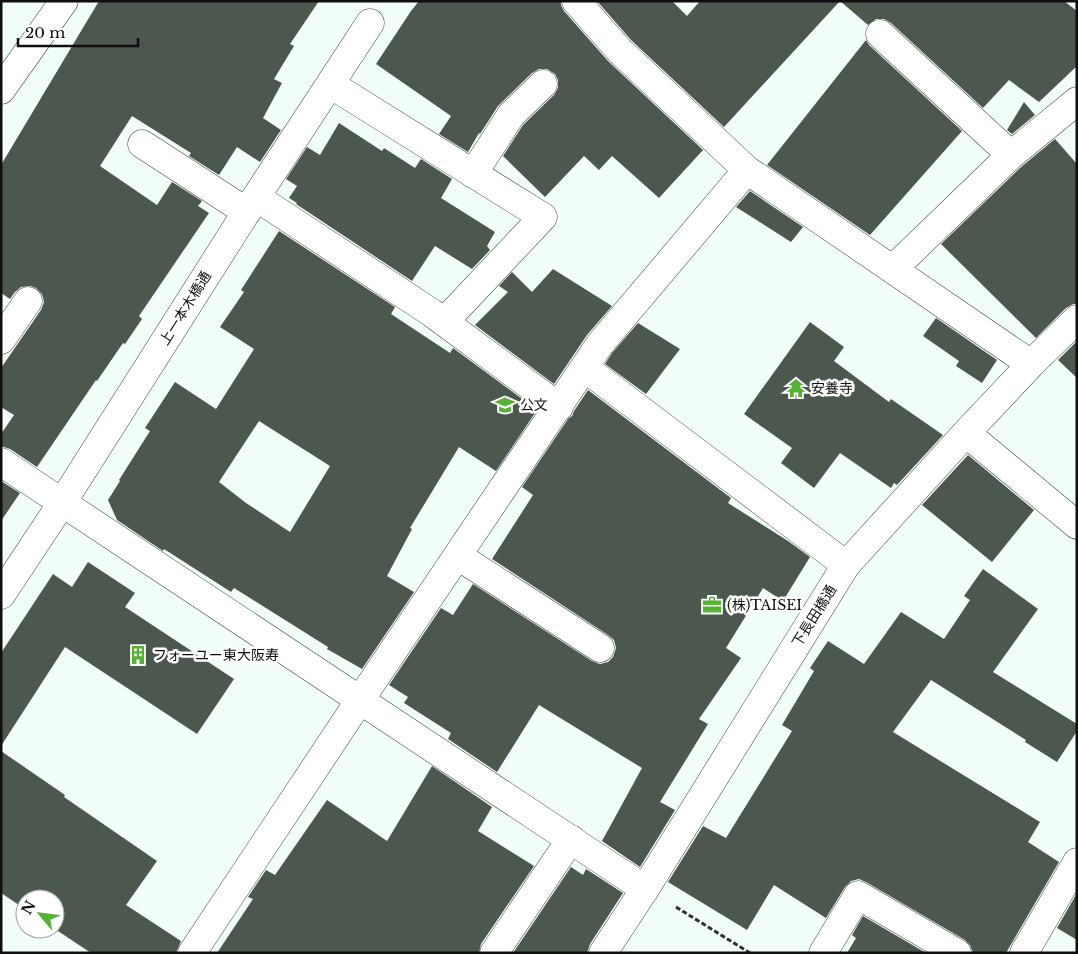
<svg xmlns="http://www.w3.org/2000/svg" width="1078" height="954" viewBox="0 0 1078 954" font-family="'Libre Baskerville','Noto Sans JP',serif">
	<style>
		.building { fill: #4c574e; fill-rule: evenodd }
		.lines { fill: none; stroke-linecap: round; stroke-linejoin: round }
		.minor-casing { stroke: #424242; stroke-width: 29 }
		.path { stroke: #313131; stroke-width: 3; stroke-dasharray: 5 2.5; stroke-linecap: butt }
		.minor { stroke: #fff; stroke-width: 28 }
		.labels { text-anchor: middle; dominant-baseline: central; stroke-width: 5; stroke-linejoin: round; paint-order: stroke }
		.street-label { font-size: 14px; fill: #0f0f0f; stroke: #fff }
		.poi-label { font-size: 14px; fill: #0f0f0f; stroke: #fff; text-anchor: start }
	</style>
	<rect width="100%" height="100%" fill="#f2fef9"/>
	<path class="building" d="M99,1h220l-29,43 4,2 -20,33 8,4 -19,35 18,12 -21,32 -23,-15 -18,28 -30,-19 2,-3 -59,-37 -32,50 57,39 15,-23 30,19 -4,5 11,7 -70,103 3,3 -17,25 -2,-1 -26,38 -1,-1 -59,87 -27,-18 -9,-3v-12l13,-19 -13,-8v-39l40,-58 3,-8 -2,-8 -6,-6 -6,-2 -9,1 -6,5 -5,7 -9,-6v-128z
		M419,1h142v4l3,6 44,50 95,89 -44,48 -47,-42 -13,14 -15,-14 -39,41 -42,-41 20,-31 31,-30 4,-7v-8l-3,-6 -8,-5h-8l-7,4 -34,33 -18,28 -1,-1 -11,19 -29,-18 12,-18 -75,-52 35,-53z
		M597,1h75l15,15 13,-15h140l-116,126 -93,-87z
		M840,1h224l13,10v55l-38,36 -30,-22 -26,28 -92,-85 -7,-4h-8l-8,6z
		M866,40l3,5 93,86 -92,104 -103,-70z
		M1024,102l11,13 -23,19 -5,-4z
		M339,123l43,28 2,-3 31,20 6,-9 31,20 -11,19 54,34 -8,14 3,4 -18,19 -37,-23 -23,35 -116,-77 1,-1 -8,-5 8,-12 -11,-7 21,-32 13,8z
		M1055,139l22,25v140h-4l-7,4 -30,30 -95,-94 80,-77z
		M750,191l53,36 -12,15 -55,-35z
		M279,231l116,76 -4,7 59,39 3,-5 84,62 -41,61 -37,-24 -49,81 2,1 -25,47 27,16 -52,77 -35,-20 1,-2 -94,-59 -3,4 -67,-43 -1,2 -46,-31 -9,-20 12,-19 -1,-1 31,-49 -5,-3 30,-46 41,27 38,-60 -34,-22 24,-35 -3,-2zM259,421l71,45 -40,66 -44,-29 -27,-21z
		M553,269l59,37 -25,29 -33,49 -79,-59 33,-33 -9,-6 13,-14 20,20z
		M936,318l61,42 -15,23 -26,-17 3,-5 -36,-25z
		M810,322l34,25 -10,14 55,41 2,-3 52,36 -46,50 -3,-2 -3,5 -51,-35 -26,35 -33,-25 11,-15 -48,-34z
		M638,323l42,26 -34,45 -41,-30 7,-11z
		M1077,341v37l-19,-18z
		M588,390l143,108 -3,5 60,38 22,16 -27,44 -20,-13 -37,60 15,10 -42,61 9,5 -48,78 15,8 -35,57 -38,-26 40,-73 -103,-63 -42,67 -49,-33 3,-6 -47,-30 4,-6 -19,-12 52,-77 12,7 20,-31 119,77 8,3 8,-2 5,-5 3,-9 -2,-8 -6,-5 -116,-76 41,-64 -11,-8 46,-68 4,-3 2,-5z
		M968,455l66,55 -42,52 -70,-57z
		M1,481l19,12 -19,28z
		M88,562l47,31 -10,14 109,72 -37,55 -132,-87 -64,99v-93l52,-79 19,13z
		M983,569l55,40 -45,63 84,52v7l-20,31 -32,-20 1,-2 -95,-60 -38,52 147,90 -12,20 31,20 -53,91h-33l-3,-8 -5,-5 -99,-58 -7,-3 -8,2 -6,6 -19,31 -52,-33 -27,45 -79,-48 35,-56 23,12 66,-107 -10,-6 32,-54 -4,-3 18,-27 36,23 37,-52 43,27 26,-39 -6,-4z
		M1,751l64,44 -1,2 93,64 -31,44 55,36 -5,12h-85l-36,-24v-30h-30v10l-24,-16z
		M432,766l60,41 -14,24 56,35 -53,78 -2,9h-262l36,-54 -5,-2 18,-27 9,5 52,-75 60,41z
		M571,867l12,8 3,-6 37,24 -33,51 -3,9h-74z
		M1077,893v47l-20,-12z
		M863,916l63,37h-79l9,-15 -4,-3z"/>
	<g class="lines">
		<g class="minor-casing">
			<path id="minor" d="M576,1l44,50 127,119 284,194
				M880,34l131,121
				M330,84l213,133 -99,105
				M1,90l63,-89
				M142,144l105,68
				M473,174l38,-59 32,-31
				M256,197l176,116 127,94
				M893,269l118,-114 66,-54
				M1,340l27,-39
				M585,368l261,197
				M966,433l111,92
				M1,462l644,427
				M458,556l142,92
				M1,595l61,-92 194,-306 114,-174
				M192,953l168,-253 240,-356 147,-174
				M494,953l77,-114
				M603,953l42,-64 201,-324 120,-132 65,-69 46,-45
				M823,953l35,-58 99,58
				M1024,953l53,-91"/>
		</g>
		<path class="path" d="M676,907l74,46"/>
		<use href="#minor" class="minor"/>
	</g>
	<defs>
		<g id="temple-bare" transform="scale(1.5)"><path d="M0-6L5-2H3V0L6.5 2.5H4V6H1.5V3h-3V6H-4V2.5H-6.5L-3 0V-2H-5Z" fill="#55b234" stroke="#fff" stroke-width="2.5" paint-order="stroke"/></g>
		<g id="school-bare" transform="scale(1.5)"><path d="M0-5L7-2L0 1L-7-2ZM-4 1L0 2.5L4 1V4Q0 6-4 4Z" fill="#55b234" stroke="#fff" stroke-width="2.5" paint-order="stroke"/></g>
		<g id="office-bare" transform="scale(1.5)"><path d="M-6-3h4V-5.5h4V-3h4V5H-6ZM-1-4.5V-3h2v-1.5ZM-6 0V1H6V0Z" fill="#55b234" stroke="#fff" stroke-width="2.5" paint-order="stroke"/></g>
		<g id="building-bare" transform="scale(1.5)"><path d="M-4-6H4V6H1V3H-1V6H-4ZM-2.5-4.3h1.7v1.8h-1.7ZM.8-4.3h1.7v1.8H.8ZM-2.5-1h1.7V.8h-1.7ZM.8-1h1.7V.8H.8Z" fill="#55b234" stroke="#fff" stroke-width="2.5" paint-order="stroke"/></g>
	</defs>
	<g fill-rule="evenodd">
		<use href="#temple-bare" x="796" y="388"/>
		<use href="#school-bare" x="505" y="405"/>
		<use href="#office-bare" x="712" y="605"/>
		<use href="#building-bare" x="138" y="655"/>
	</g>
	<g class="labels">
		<g class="street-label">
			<text transform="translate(185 308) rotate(-58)">上一本木橋通</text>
			<text transform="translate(814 616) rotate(-58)">下長田橋通</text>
		</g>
		<g class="poi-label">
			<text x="811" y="388">安養寺</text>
			<text x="520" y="405">公文</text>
			<text x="727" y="605">(株)TAISEI</text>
			<text x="153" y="655">フォーユー東大阪寿</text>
		</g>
	</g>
	<rect width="1078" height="954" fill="none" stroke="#0f0f0f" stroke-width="5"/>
	<g transform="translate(40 914) rotate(299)"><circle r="24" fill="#ffffff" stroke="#9f9f9f"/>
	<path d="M0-4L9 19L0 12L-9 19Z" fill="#55b234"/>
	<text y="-8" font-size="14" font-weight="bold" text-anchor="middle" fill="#0f0f0f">N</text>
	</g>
	<path d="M18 38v8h120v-8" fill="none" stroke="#0f0f0f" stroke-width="2.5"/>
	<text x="25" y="38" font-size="15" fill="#0f0f0f" stroke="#ffffff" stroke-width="4" paint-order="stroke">20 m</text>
</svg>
